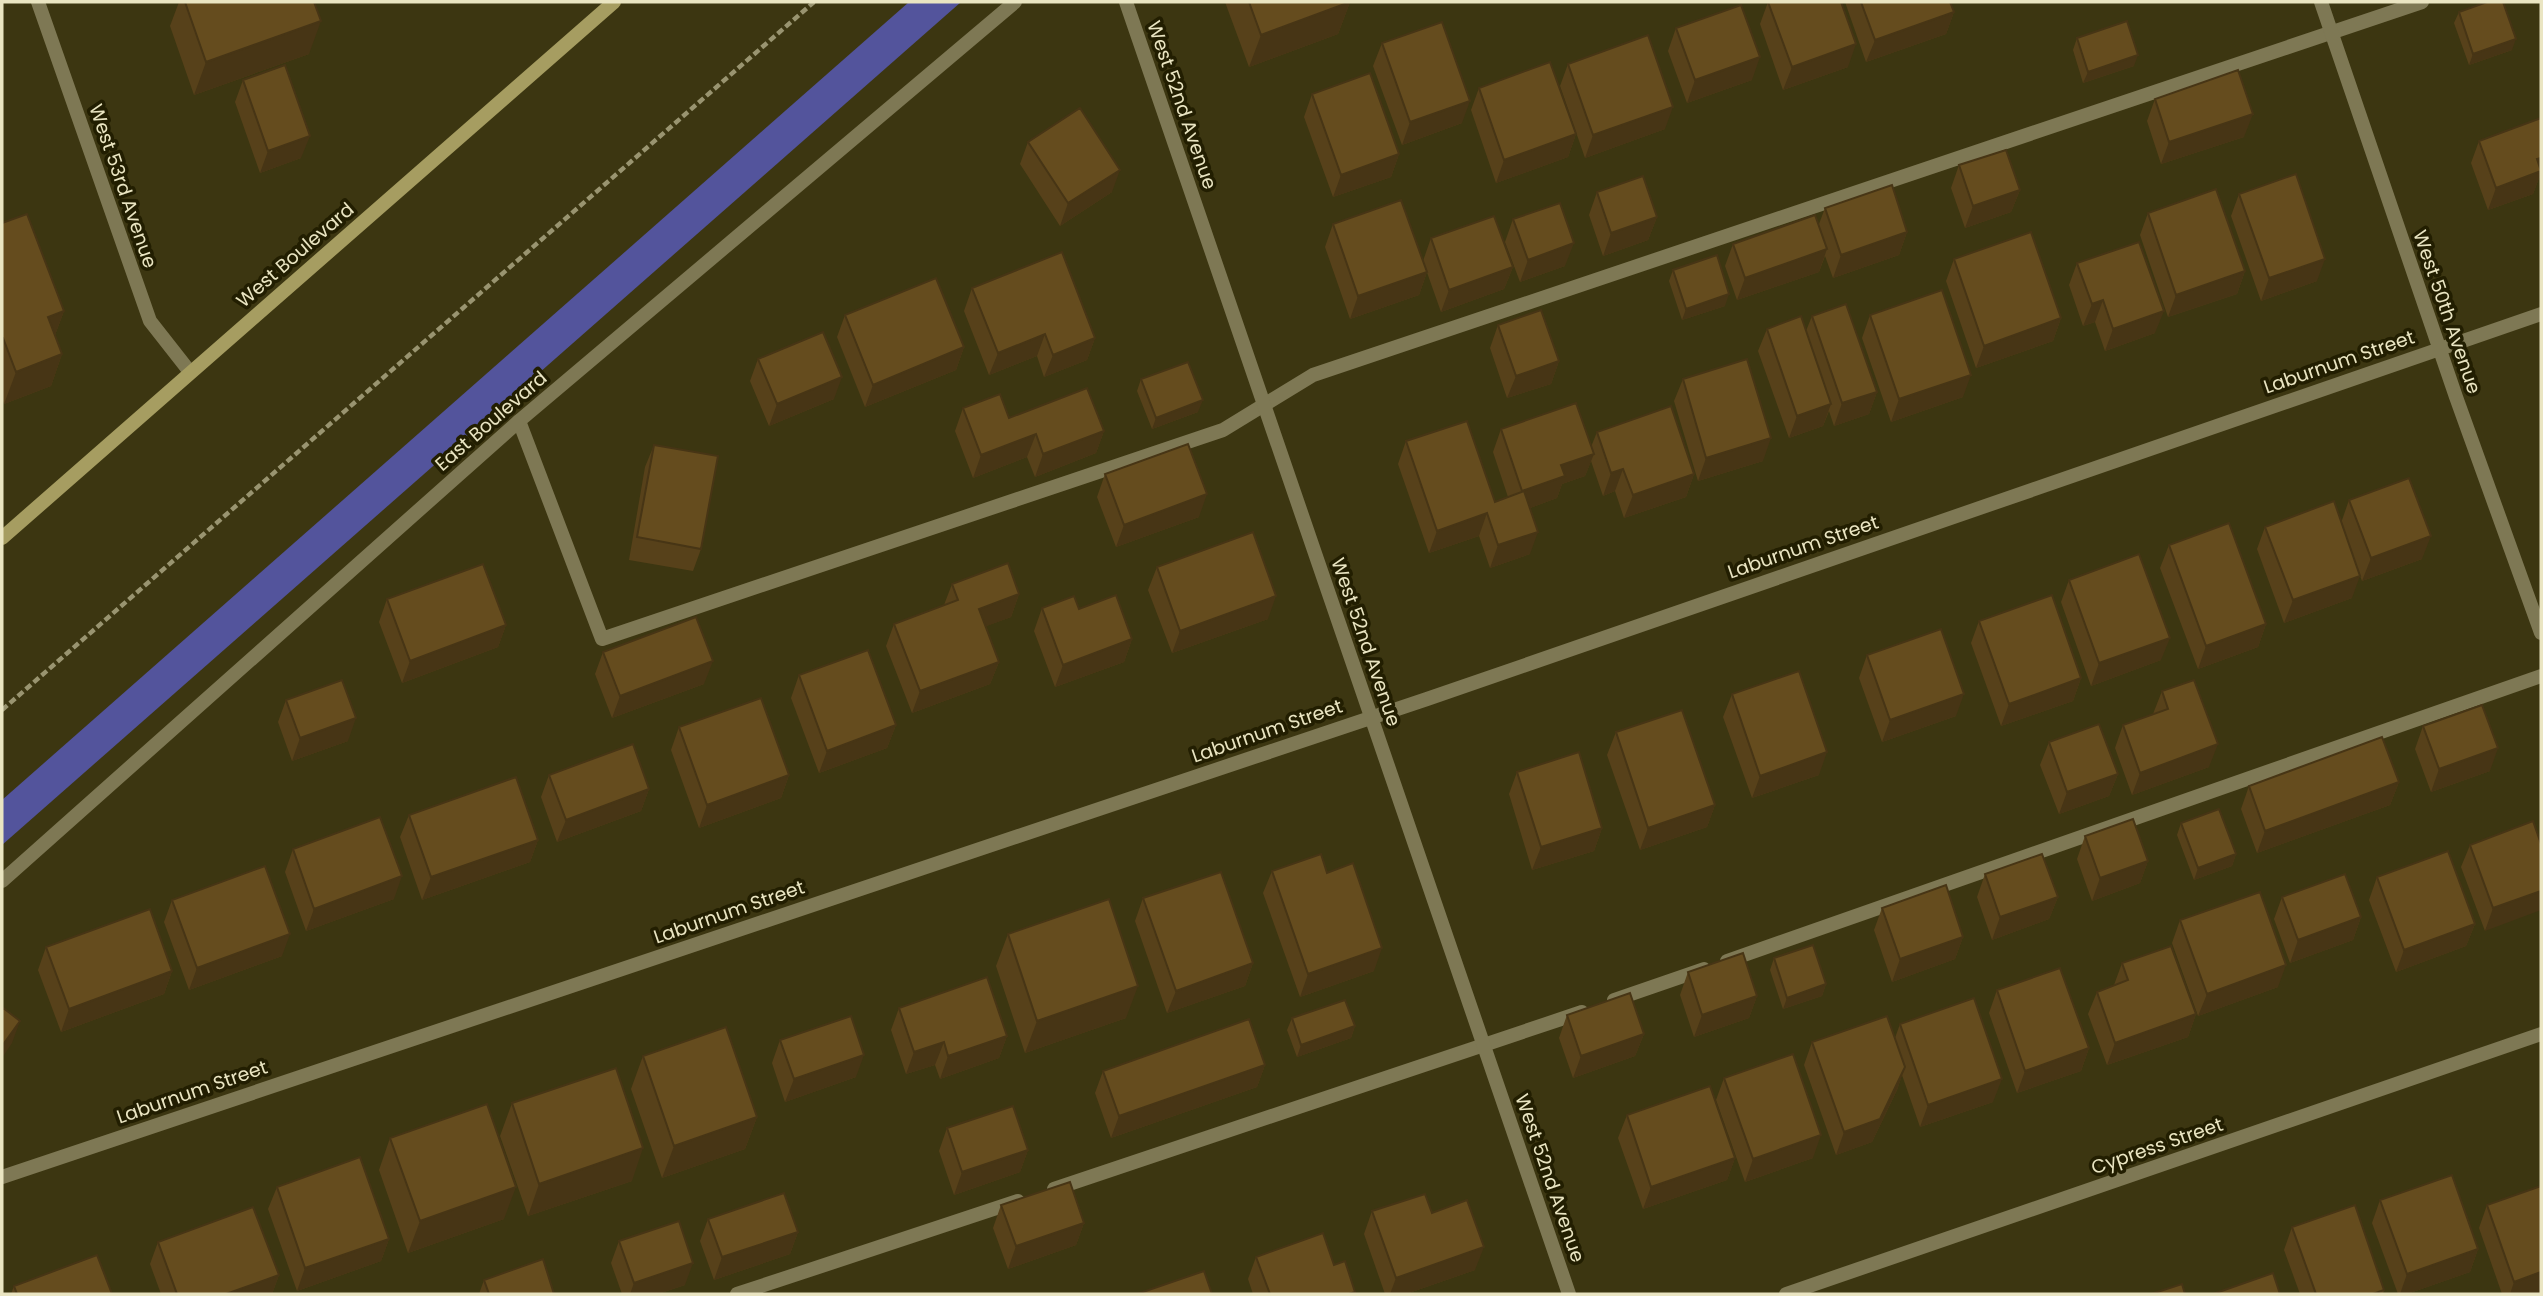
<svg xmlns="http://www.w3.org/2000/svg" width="2543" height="1296" viewBox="0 0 2543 1296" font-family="Poppins,sans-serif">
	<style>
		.green { fill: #53549c }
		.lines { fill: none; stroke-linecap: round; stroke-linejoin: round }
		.path { stroke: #999470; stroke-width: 4.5; stroke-dasharray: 7 3.5; stroke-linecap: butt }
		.lane { stroke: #7e7854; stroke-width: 14 }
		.street { stroke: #7e7854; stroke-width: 14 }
		.secondary { stroke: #a69d61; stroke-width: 14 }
		.wall { fill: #57411a }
		.shaded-wall { fill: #473515 }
		.building { fill: #654c1e; stroke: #473515; stroke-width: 2 }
		.labels { text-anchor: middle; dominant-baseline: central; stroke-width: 7; stroke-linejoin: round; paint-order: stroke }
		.street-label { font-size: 19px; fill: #eae5c2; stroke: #221e01 }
	</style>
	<rect width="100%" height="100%" fill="#3c3611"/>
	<path class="green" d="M909,2h52l-959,843v-45z"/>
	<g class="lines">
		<path class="path" d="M2,710l812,-708"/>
		<path class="lane" d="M519,421l83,218 621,-209 90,-55 1109,-373
			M1727,961l814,-285
			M1614,1000l90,-31
			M1054,1189l528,-177
			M737,1294l281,-93"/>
		<path class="street" d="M38,2l112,319 40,51
			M1126,2l443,1292
			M2321,2l135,395 85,236
			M2,881l517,-460 496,-419
			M2,1177l1425,-478 1114,-385
			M1786,1294l755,-260"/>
		<path class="secondary" d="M2,538l612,-536"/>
	</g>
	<path class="wall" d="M179,2h135l-5,52 -115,41 -24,-69z
		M1225,2h125l-12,32 -89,33z
		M1768,2l80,65 -65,23 -23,-66z
		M1845,2h105l4,10 -8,22 -80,28z
		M2459,12l53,38 -43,15 -15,-42z
		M1676,28l76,52 -65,23 -19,-52z
		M2077,38l57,28 -51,17 -10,-33z
		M1382,43l80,80 -60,22 -29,-79z
		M1568,64l97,65 -80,29 -25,-72z
		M243,80l58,78 -41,15 -25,-71z
		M1479,88l97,46 -8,23 -72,26 -25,-73z
		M1312,94l87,60 -8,23 -58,20 -29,-80z
		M2155,99l89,38 -83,27 -14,-43z
		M2541,118v59l-2,1 -6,16 -45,16 -17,-47 8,-22z
		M1028,142l84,50 -52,34 -40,-62z
		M1959,165l61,25 -9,22 -46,16 -14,-40z
		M1597,192l60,25 -9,23 -45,16 -14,-41z
		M2239,194l78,87 -56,20 -30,-85z
		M1825,208l82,24 -8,23 -66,23 -8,-22 -6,16 -82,28 -12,-34 8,-22 86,-20z
		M2148,213l97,58 -8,23 -69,23 -28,-82z
		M1513,219l52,47 -45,16 -15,-40z
		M2,223l62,88 -9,24 7,19 -11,32 -47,18 -2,-7z
		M1333,224l94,48 -8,23 -69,24 -25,-72z
		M1431,238l82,29 -9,22 -63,23 -18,-51z
		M1954,259l107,59 -8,23 -77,27 -30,-87z
		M2077,263l78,70 -50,18 -10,-29 -12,4 -14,-41z
		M1673,270l52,36 -43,14 -13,-39z
		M972,288l123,50 -8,22 -43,17 -7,-21 -48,19 -25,-64z
		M845,315l119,32 -8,23 -91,37 -28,-70z
		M1870,315l93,82 -72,25 -29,-84z
		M1812,316l65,76 -8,22 -35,12 -5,-15 -6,15 -34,12 -31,-87 9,-22 39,2z
		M1498,325l61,36 -8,23 -44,14 -17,-50z
		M758,359l76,40 -65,27 -19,-45z
		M1141,379l57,33 -46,17 -15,-38z
		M1683,379l80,82 -65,20 -24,-80z
		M963,408l46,10 95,13 -8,22 -61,24 -8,-20 -54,21 -18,-47z
		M1501,429l90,18 6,-15 97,42 -8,23 -62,21 -9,-27 -12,5 -12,-35 -6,15 -23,8 -5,14 -27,10v46l-40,14 -11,-32 -50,17 -31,-89 8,-23 89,61 13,-5 -15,-45z
		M654,445l47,104 -8,22 -64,-11 16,-93z
		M1105,474l94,43 -83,30 -19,-50z
		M2349,500l73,59 -60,22 -17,-47 7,64 -68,25 -27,-74 8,-22 76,-4z
		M2169,545l97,79 -8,23 -60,22 -38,-101z
		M1157,567l111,52 -96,34 -24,-63z
		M2069,580l92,80 -70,26 -30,-84z
		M952,584l67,10 -8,23 -25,9 13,36 -9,22 -78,29 -26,-67 8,-22 50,-19z
		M387,599l119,26 -8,22 -96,36 -23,-61z
		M1042,608l37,1 53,30 -8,23 -69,25 -21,-56z
		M1979,621l102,57 -8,23 -72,25 -30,-83z
		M603,652l101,32 -92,34 -17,-44z
		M1867,655l89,61 -74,26 -23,-64z
		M799,675l97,50 -9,23 -68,25 -28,-75z
		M2162,691l47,76 -77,28 -17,-47 8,-23 30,-11z
		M1732,694l87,81 -67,23 -29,-81z
		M286,700l62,41 -56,20 -14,-39z
		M2423,726l67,45 -59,21 -16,-43z
		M679,727l110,48 -8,23 -82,30 -28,-78z
		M1616,732l99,73 -8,22 -67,23 -33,-95z
		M2049,742l69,32 -9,22 -50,18 -19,-49z
		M1517,772l85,56 -8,23 -62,19 -23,-76z
		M549,775l100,14 -8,22 -84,31 -16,-45z
		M2399,782l-9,23 -133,48 -16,-44 8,-23z
		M409,815l129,25 -8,22 -108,38 -22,-63z
		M2533,821l-48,110 -24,-64 9,-22z
		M2181,823l55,31 -4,12 -38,14 -17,-45z
		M2085,836l63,25 -8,22 -48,18 -15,-42z
		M293,849l101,50 -88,32 -21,-59z
		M1272,871l55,2 47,98 -74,26 -37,-104z
		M1985,874l73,23 -9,22 -57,21 -15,-43z
		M2377,877l98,47 -9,22 -70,26 -27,-72z
		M2282,897l79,20 -8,23 -63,23 -16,-44z
		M1143,898l110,65 -8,23 -78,27 -32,-92z
		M172,900l110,56 -93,34 -25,-68z
		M1882,908l81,29 -8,22 -63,23 -18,-52z
		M2180,920l98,67 -80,29 -26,-73z
		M1008,934l118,84 -101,35 -29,-87z
		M46,947l126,24 -8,23 -103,38 -23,-62z
		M1774,958l52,26 -4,12 -39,13 -13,-39z
		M2122,963l74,51 -8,23 -81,28 -19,-51 9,-22 17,-7z
		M1688,972l69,24 -8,22 -55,19 -14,-42z
		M1997,990l92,58 -8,23 -64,22 -28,-80z
		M899,1008l108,28 -8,22 -59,21 -5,-14 -29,9 -15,-44z
		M1567,1015l77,19 -9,22 -62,22 -14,-40z
		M1292,1018l63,8 -4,12 -54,19 -10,-27z
		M1900,1024l93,78 -73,25 -18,-52 -5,15 -25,52 -36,13 -32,-90 8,-23 83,-4z
		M780,1040l76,37 -71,25 -13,-39z
		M643,1056l114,61 -12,32 -83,29 -31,-89z
		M1265,1065l-8,22 -146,51 -16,-45 8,-22z
		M1724,1078l89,80 -68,24 -29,-82z
		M512,1103l120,78 -104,35 -28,-80z
		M1627,1115l108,43 -8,22 -84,29 -25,-71z
		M947,1128l81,22 -8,22 -66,23 -15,-44z
		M390,1138l114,81 -96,34 -29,-83z
		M2541,1186v106l-7,2h-32l-23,-66 8,-23z
		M277,1187l112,52 -8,22 -84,30 -29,-82z
		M2380,1200l98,49 -8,23 -63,22h-9l-26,-71z
		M1001,1205l83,18 -8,22 -68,24 -15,-41z
		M1372,1211l60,2 43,57 -69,24h-21l-21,-60z
		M708,1219l90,13 -8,22 -76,26 -14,-39z
		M2292,1227l92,63 -1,4h-83l-16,-44z
		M619,1241l66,44 -27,9h-36l-11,-31z
		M158,1242l121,33 -7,19h-111l-11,-30z
		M1256,1257l78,8 21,29h-102l-5,-15z
		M484,1280l70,14h-75z
		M14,1286l98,8h-101z"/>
	<path class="shaded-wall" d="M1350,2l-12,32 -89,33 12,-32z
		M1954,12l-8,22 -80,28 9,-22z
		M321,21l-12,33 -115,41 12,-33z
		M2516,39l-4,11 -43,15 4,-11z
		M1856,44l-8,23 -65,23 9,-23z
		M2138,55l-4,11 -51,17 5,-11z
		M1760,57l-8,23 -65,23 8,-23z
		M1470,101l-8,22 -60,22 8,-23z
		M1673,107l-8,22 -80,29 8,-23z
		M2253,114l-9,23 -83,27 8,-22z
		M1576,134l-8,23 -72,26 8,-23z
		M310,136l-9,22 -41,15 8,-22z
		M1399,154l-8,23 -58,20 8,-22z
		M2541,158v19l-2,1 -6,16 -45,16 8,-22 41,-29z
		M1120,170l-8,22 -52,34 8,-23z
		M2020,190l-9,22 -46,16 8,-22z
		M1657,217l-9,23 -45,16 8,-23z
		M1907,232l-8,23 -66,23 8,-23z
		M1574,243l-9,23 -45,16 8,-22z
		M1827,249l-8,23 -82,28 8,-22z
		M2325,259l-8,22 -56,20 8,-23z
		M1513,267l-9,22 -63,23 8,-22z
		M2245,271l-8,23 -69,23 8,-22z
		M1427,272l-8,23 -69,24 8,-23z
		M1729,294l-4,12 -43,14 4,-11z
		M2103,300l-8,22 -12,4 9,-22z
		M64,311l-12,32 -4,-26z
		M2164,311l-9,22 -50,18 8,-22z
		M2061,318l-8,23 -77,27 8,-22z
		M1045,334l-8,22 -48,19 9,-22z
		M1095,338l-8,22 -43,17 9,-22z
		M964,347l-8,23 -91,37 8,-22z
		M62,354l-11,32 -47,18 12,-32z
		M1559,361l-8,23 -44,14 9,-22z
		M1971,375l-8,22 -72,25 8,-23z
		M842,377l-8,22 -65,27 8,-22z
		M1877,392l-8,22 -35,12 8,-23z
		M1203,400l-5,12 -46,17 4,-11z
		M1831,404l-8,22 -34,12 8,-22z
		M1104,431l-8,22 -61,24 8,-23z
		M1036,434l-9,23 -54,21 8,-23z
		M1771,438l-8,23 -65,20 8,-23z
		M1594,454l-9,22 -23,8 -5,14 -43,16 8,-23 39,-26z
		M1623,469l-8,22 -12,5 8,-23z
		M1694,474l-8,23 -62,21 9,-23z
		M1207,494l-8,23 -83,30 8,-22z
		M1487,513l-8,23 -50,17 8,-22z
		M1538,532l-8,22 -40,14 8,-23z
		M2431,536l-9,23 -60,22 9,-23z
		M2360,576l-8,22 -68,25 9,-23z
		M1019,594l-8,23 -40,15 8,-23z
		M1276,596l-8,23 -96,34 8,-22z
		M2266,624l-8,23 -60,22 8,-23z
		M506,625l-8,22 -96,36 8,-22z
		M2170,638l-9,22 -70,26 8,-23z
		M1132,639l-8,23 -69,25 8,-22z
		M713,661l-9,23 -92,34 8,-22z
		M999,662l-9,22 -78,29 8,-22z
		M2081,678l-8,23 -72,25 8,-22z
		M1964,694l-8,22 -74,26 8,-22z
		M356,718l-8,23 -56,20 8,-23z
		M896,725l-9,23 -68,25 8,-22z
		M2218,744l-9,23 -77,28 8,-22z
		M2498,748l-8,23 -59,21 8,-23z
		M1827,752l-8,23 -67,23 8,-22z
		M2118,774l-9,22 -50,18 8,-22z
		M789,775l-8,23 -82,30 8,-23z
		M2399,782l-9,23 -133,48 8,-22z
		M649,789l-8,22 -84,31 9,-22z
		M1715,805l-8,22 -67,23 8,-22z
		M1602,828l-8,23 -62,19 9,-23z
		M538,840l-8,22 -108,38 9,-23z
		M2236,854l-4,12 -38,14 4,-12z
		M2148,861l-8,22 -48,18 8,-23z
		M402,876l-8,23 -88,32 8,-22z
		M2541,891v19l-56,21 8,-23z
		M2058,897l-9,22 -57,21 8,-23z
		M2361,917l-8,23 -63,23 8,-23z
		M2475,924l-9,22 -70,26 8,-22z
		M290,934l-8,22 -93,34 8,-22z
		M1963,937l-8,22 -63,23 8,-23z
		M1382,948l-8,23 -74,26 8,-23z
		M1253,963l-8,23 -78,27 9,-22z
		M2286,965l-8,22 -80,29 9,-22z
		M172,971l-8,23 -103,38 8,-23z
		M1826,984l-4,12 -39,13 4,-11z
		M1138,986l-12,32 -101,35 12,-32z
		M1757,996l-8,22 -55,19 8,-22z
		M2196,1014l-8,23 -81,28 8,-22z
		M20,1021l-8,22 -10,15v-12z
		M1355,1026l-4,12 -54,19 4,-12z
		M1644,1034l-9,22 -62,22 8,-22z
		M1007,1036l-8,22 -59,21 8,-23z
		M944,1042l-9,23 -29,9 8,-22z
		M2089,1048l-8,23 -64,22 8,-22z
		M864,1055l-8,22 -71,25 9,-23z
		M1265,1065l-8,22 -146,51 8,-22z
		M1905,1067l-8,23 -25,52 -36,13 8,-23z
		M2002,1079l-9,23 -73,25 8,-22z
		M757,1117l-12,32 -83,29 12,-32z
		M1821,1135l-8,23 -68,24 8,-23z
		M643,1148l-11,33 -104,35 11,-32z
		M1028,1150l-8,22 -66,23 8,-23z
		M1735,1158l-8,22 -84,29 8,-22z
		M516,1187l-12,32 -96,34 12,-32z
		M1084,1223l-8,22 -68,24 8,-23z
		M798,1232l-8,22 -76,26 8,-23z
		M389,1239l-8,22 -84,30 8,-23z
		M1484,1247l-9,23 -69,24h-16l6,-16z
		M2478,1249l-8,23 -63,22h-7l7,-20z
		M693,1263l-8,22 -27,9h-28l4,-11z
		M2541,1272v20l-7,2h-24l4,-12z
		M279,1275l-7,19h-46z"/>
	<path class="building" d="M185,2h129l7,19 -115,41z
		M1249,2h101l-89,33z
		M1768,2h73l15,42 -64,23z
		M1861,2h89l4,10 -79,28z
		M2487,2h16l13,37 -43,15 -14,-42z
		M1741,5l19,52 -65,23 -19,-52z
		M2127,21l11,34 -50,17 -11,-34z
		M1442,22l28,79 -60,21 -28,-79z
		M1648,35l25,72 -80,28 -25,-71z
		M1550,62l26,72 -72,26 -25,-72z
		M285,65l25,71 -42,15 -25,-71z
		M2238,70l15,44 -84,28 -14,-43z
		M1370,73l29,81 -58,21 -29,-81z
		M1080,108l40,62 -52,33 -40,-61z
		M2541,118v40l-4,1 4,12 -45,17 -17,-47z
		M2006,150l14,40 -47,16 -14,-41z
		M2296,174l29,85 -56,19 -30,-84z
		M1643,176l14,41 -46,16 -14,-41z
		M1892,185l15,47 -66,23 -16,-47z
		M2216,189l29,82 -69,24 -28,-82z
		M1401,200l26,72 -69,24 -25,-72z
		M1560,203l14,40 -46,17 -15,-41z
		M27,214l37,97 -16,6 14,37 -46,18 -13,-34h-1v-115z
		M1815,215l12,34 -82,29 -12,-34z
		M1494,216l19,51 -64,23 -18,-52z
		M2031,232l30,86 -77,28 -30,-87z
		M2139,242l25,69 -51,18 -10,-29 -11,4 -15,-41z
		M1062,252l33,86 -42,17 -8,-21 -47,19 -26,-65z
		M1717,255l12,39 -43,15 -13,-39z
		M936,278l28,69 -91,38 -28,-70z
		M1942,290l29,85 -72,24 -29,-84z
		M1846,304l31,88 -35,11 -30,-87z
		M1541,310l18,51 -43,15 -18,-51z
		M1801,316l30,88 -34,12 -30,-87z
		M823,332l19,45 -65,27 -19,-45z
		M1747,359l24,79 -65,20 -23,-79z
		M1188,362l15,38 -47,18 -15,-39z
		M1087,388l17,43 -61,23 -7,-20 -55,21 -18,-47 37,-14 9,24z
		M1576,403l18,51 -33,11 4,11 -43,15 -21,-62z
		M1671,406l23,68 -61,21 -10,-26 -12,4 -14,-41z
		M1467,421l28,81 29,-11 14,41 -40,13 -11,-32 -50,18 -31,-90z
		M1188,444l19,50 -83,31 -19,-51z
		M654,445l64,11 -17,93 -64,-12z
		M2409,478l22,58 -60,22 -22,-58z
		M2334,501l26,75 -67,24 -28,-73z
		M2229,523l37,101 -60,22 -37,-101z
		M1253,532l23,64 -96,35 -23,-64z
		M2139,554l31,84 -71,25 -30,-83z
		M1008,563l11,31 -40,15 20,53 -79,29 -26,-67 64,-24 -6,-16z
		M483,564l23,61 -96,36 -23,-62z
		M1116,595l16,44 -69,26 -21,-57 32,-12 5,13z
		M2052,595l29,83 -72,26 -30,-83z
		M696,617l17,44 -93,35 -17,-44z
		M1941,629l23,65 -74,26 -23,-65z
		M868,650l28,75 -69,26 -28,-76z
		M1799,671l28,81 -67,24 -28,-82z
		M342,680l14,38 -56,20 -14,-38z
		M2194,680l24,64 -78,29 -17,-48 45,-16 -6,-18z
		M761,698l28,77 -82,30 -28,-78z
		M2482,705l16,43 -59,21 -16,-43z
		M1682,710l33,95 -67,23 -32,-96z
		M2099,724l19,50 -51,18 -18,-50z
		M2382,737l17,45 -134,49 -16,-45z
		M633,744l16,45 -83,31 -17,-45z
		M1579,752l23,76 -61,19 -24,-75z
		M516,777l22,63 -107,37 -22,-62z
		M2219,809l17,45 -38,14 -17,-45z
		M380,817l22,59 -88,33 -21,-60z
		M2133,819l15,42 -48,17 -15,-42z
		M2533,821l8,23v47l-48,17 -23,-63z
		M2448,851l27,73 -71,26 -27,-73z
		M1321,854l6,19 26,-10 29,85 -74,26 -36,-103z
		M2042,854l16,43 -58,20 -15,-43z
		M265,866l25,68 -93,34 -25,-68z
		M1221,872l32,91 -77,28 -33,-93z
		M2345,874l16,43 -63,23 -16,-43z
		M1946,885l17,52 -63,22 -18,-51z
		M2260,892l26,73 -79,29 -27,-74z
		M1109,899l29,87 -101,35 -29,-87z
		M150,909l22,62 -103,38 -23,-62z
		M1813,945l13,39 -39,14 -13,-40z
		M2171,946l25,68 -81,29 -18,-51 31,-12 -6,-17z
		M1743,953l14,43 -55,19 -14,-43z
		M2060,968l29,80 -64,23 -28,-81z
		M987,977l20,59 -59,20 -4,-14 -30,10 -15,-44z
		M1630,993l14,41 -63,22 -14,-41z
		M1974,998l28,81 -74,26 -28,-81z
		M1345,1000l10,26 -54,19 -9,-27z
		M2,1007l18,14 -18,25z
		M851,1016l13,39 -70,24 -14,-39z
		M1887,1016l18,51 -25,52 -36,13 -32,-90z
		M1249,1019l16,46 -146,51 -16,-45z
		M726,1027l31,90 -83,29 -31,-90z
		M1793,1054l28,81 -68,24 -29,-81z
		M616,1068l27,80 -104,36 -27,-81z
		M1710,1086l25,72 -84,29 -24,-72z
		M487,1104l29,83 -96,34 -30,-83z
		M1013,1106l15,44 -66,22 -15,-44z
		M360,1157l29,82 -84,29 -28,-81z
		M2452,1175l26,74 -71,25 -27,-74z
		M1070,1182l14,41 -68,23 -15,-41z
		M2541,1186v86l-27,10 -27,-77z
		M784,1193l14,39 -76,25 -14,-38z
		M1425,1194l7,19 35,-13 17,47 -88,31 -24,-67z
		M2355,1205l29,85 -11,4h-57l-24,-67z
		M253,1207l26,68 -53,19h-49l-19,-52z
		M679,1221l14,42 -59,20 -15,-42z
		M1323,1233l11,32 11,-4 10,31 -6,2h-79l-14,-37z
		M97,1255l15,39h-95l-3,-8z
		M543,1259l11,35h-65l-5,-14z
		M1204,1271l8,23h-75z
		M2273,1273l7,21h-67z
		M2182,1284l3,10h-34z"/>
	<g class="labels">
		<g class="street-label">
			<text transform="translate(1182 105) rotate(71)">West 52nd Avenue</text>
			<text transform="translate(123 186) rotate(71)">West 53rd Avenue</text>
			<text transform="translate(295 255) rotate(-41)">West Boulevard</text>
			<text transform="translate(2447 312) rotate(71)">West 50th Avenue</text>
			<text transform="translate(2339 362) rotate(-19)">Laburnum Street</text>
			<text transform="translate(491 421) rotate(-41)">East Boulevard</text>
			<text transform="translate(1803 547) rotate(-19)">Laburnum Street</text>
			<text transform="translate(1366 642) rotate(71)">West 52nd Avenue</text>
			<text transform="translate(1267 731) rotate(-19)">Laburnum Street</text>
			<text transform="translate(729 912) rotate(-19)">Laburnum Street</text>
			<text transform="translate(192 1092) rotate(-19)">Laburnum Street</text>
			<text transform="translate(2157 1146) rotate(-19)">Cypress Street</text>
			<text transform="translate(1550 1178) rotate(71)">West 52nd Avenue</text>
		</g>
	</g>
	<rect width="2543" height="1296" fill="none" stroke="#eae5c2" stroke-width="7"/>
</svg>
